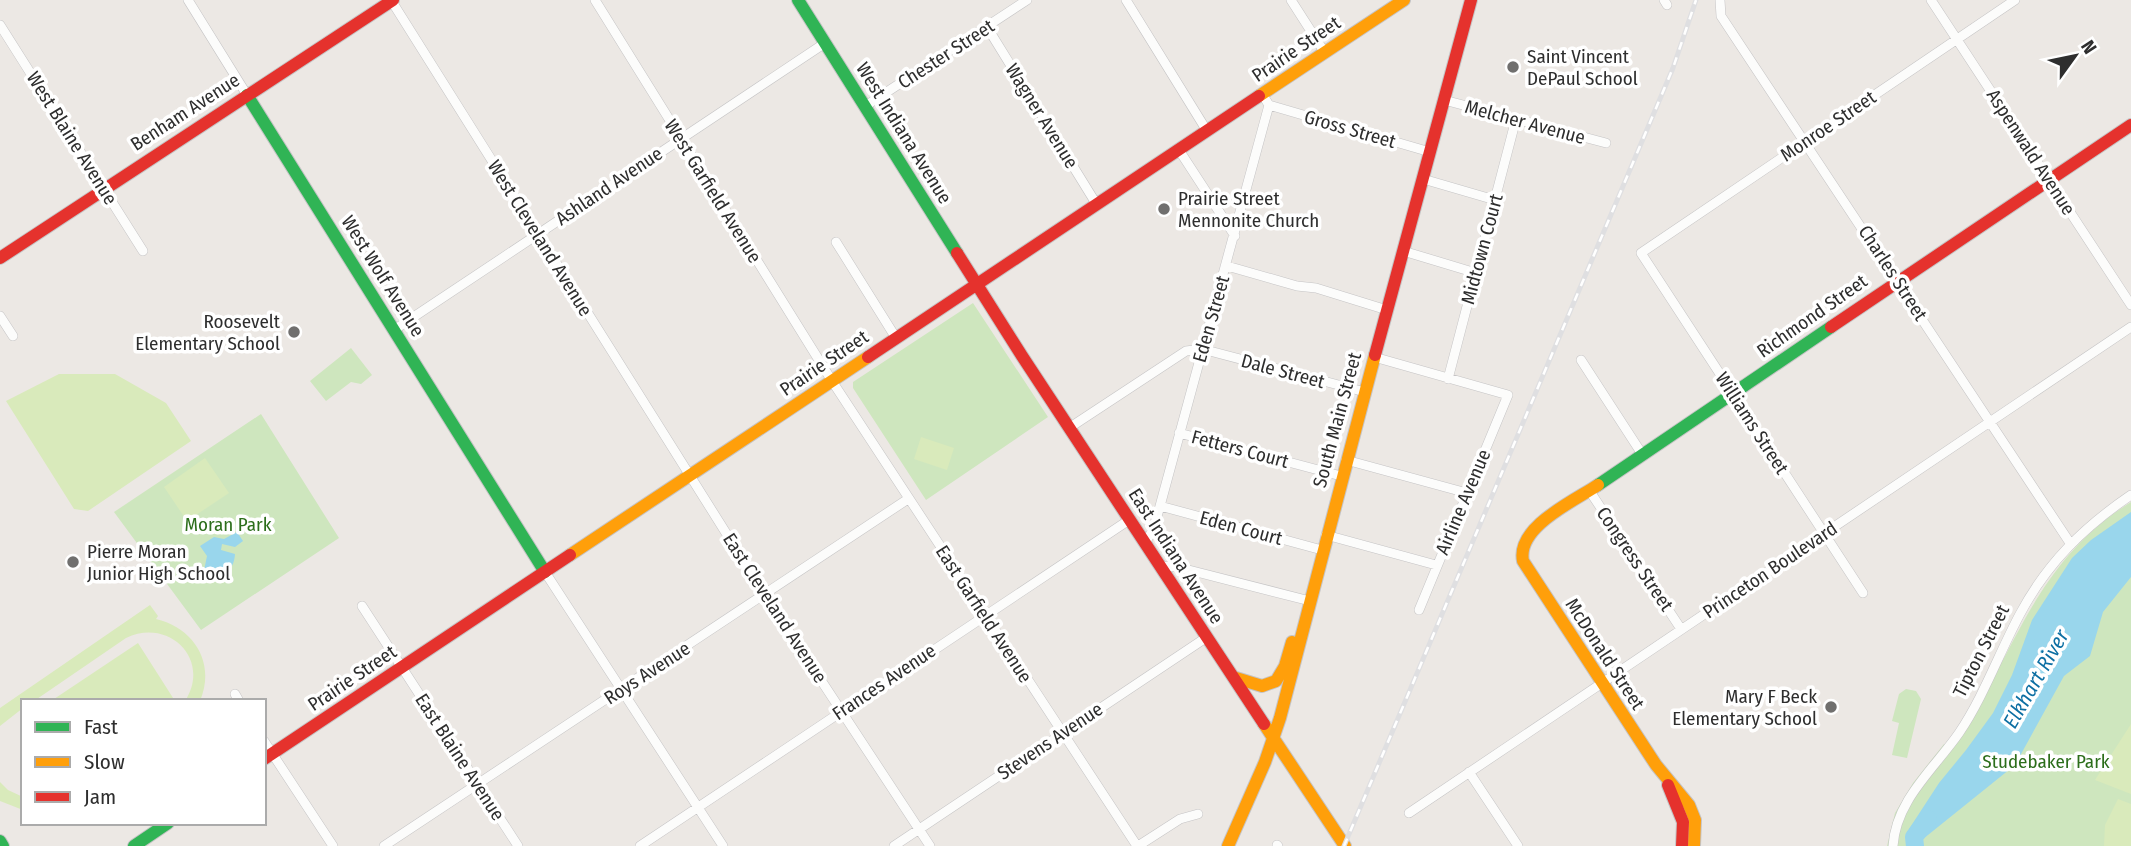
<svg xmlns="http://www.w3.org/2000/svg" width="2131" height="846" viewBox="0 0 2131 846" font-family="'Fira Sans Condensed',sans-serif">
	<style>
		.green { fill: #cee6be }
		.pitch { fill: #d9eabb }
		.water { fill: #99d6ec }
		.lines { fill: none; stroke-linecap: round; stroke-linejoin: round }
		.river { stroke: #99d6ec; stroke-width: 18 }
		.street-casing { stroke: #c5c4c5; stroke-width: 10 }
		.fast-casing { stroke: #c5c4c5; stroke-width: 14 }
		.slow-casing { stroke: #c5c4c5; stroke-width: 14 }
		.jam-casing { stroke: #c5c4c5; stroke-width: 14 }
		.street { stroke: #fcfcfb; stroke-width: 9 }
		.fast { stroke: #30b455; stroke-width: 12 }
		.slow { stroke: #ff9f0a; stroke-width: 12 }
		.jam { stroke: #e5322d; stroke-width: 12 }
		.rail-casing { stroke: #dfdfe1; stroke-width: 5 }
		.rail { stroke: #fff; stroke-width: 2.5; stroke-dasharray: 8; stroke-linecap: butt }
		.poi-dot { fill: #706f6e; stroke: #fff; stroke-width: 2.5 }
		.labels { text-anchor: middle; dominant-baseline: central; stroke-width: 7; stroke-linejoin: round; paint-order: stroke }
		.street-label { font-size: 19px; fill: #2e2e2e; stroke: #fff }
		.poi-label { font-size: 19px; fill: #2e2e2e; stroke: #fff; text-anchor: start }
		.park-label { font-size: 19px; fill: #2c6e1b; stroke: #fff }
		.water-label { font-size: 21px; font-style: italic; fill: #0d6fa3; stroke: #fff }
	</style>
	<rect width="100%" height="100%" fill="#ece8e4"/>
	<path class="green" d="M973,303l75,114 -122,83 -73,-112v-6z
		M351,348l21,27 -11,9 -10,-2 -25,19 -16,-20z
		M261,414l78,124 -138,92 -87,-118z
		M2131,502v344h-244l8,-33 18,-30 31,-39 7,4c64,-89 79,-183 180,-246z
		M1906,689l10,2 5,8 -14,59 -15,-3 7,-32 -7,-2 7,-27z"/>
	<path class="pitch" d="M59,374h56l51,29 25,38 -103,70 -14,-2 -68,-108z
		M921,437l33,11 -7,22 -33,-11z
		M205,458l24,35 -42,28 -23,-34z
		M150,605l8,11 -2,3c38,9 60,44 44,82h-15c27,-42 -17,-84 -59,-63l-92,63h-11v7l-23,18v-18z
		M138,643l37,58h-124z
		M2131,724v70l-36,-14z
		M0,782l8,8 15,7v13l-23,-9z
		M2118,799l13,5v42h-27l1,-21z"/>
	<path class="water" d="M2131,512v65l-28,35 -13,44 -26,20 -49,89 -92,74 -9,-2 -5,-8 30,-46 27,-33 27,-37 19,-38 20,-55 40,-62 19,-18z
		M237,532l6,9 -8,6 -13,-3 -1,6 14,4c-1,18 -14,27 -33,26l5,-24 -7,-10 14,-9 10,2z"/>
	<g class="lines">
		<path class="river" d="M1915,846l-1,-9 14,-18"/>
		<g class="street-casing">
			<path id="street" d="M188,0l59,95
				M391,0l374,595 165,251
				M595,0l237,381 305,465
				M1126,0l81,131
				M1291,0l34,53
				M1664,0l3,5
				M1720,0l1,16 349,527
				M1931,0l200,305
				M0,25l143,226
				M987,27l110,178
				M1444,100l162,43
				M1269,105l161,47
				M864,107l163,-107
				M1179,150l56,86
				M1423,179l72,21
				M836,242l60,96
				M1403,251l73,22
				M1227,266l70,20 19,2 71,22
				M0,316l13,20
				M394,330l431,-287
				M1374,357l134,38 -89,215
				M1581,360l61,94
				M1448,379l68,-260
				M1069,428l117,-77 16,-2 163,43
				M1179,433l162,43
				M1346,460l121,33
				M1589,490l92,139
				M1160,506l162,44
				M1326,535l110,30
				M1145,543l8,-13 7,-24 109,-401 -7,-11
				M1160,566l17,1 133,34
				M545,572l178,274
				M1863,593l-222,-340 374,-253
				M362,606l156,240
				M235,694l4,7
				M264,741l69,105
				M1469,772l49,74
				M1409,813l722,-486
				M1277,845l1,1
				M384,846l524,-347
				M640,846l489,-326
				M894,846l313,-209
				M1138,846l42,-27 18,-5
				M1893,846c3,-46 41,-77 66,-113 25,-37 40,-80 61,-119 27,-51 64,-87 111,-119"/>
		</g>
		<g class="fast-casing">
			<path id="fast" d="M798,0l159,253
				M247,95l298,477
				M1598,485l233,-158
				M0,841l3,5
				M134,846l34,-23"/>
		</g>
		<g class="slow-casing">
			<path id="slow" d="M1259,96l145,-96
				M1598,485c-24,16 -82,42 -75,76l133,204 33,40 6,15 -1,26
				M570,555l298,-198
				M1236,678l26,8 14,-5 9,-15 7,-24
				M1264,724l81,122
				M1228,846l37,-84 15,-44 95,-363"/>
		</g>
		<g class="jam-casing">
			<path id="jam" d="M957,253l65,103 242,368
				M0,258l393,-258
				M1831,327l300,-202
				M1375,355l96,-355
				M868,357l391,-261
				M264,759l306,-204
				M1668,785l15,37 -1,24"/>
		</g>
		<use href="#street" class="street"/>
		<use href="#fast" class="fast"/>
		<use href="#slow" class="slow"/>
		<use href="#jam" class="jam"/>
		<g class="rail-casing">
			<path id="rail" d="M1344,846l329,-778 23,-68"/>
		</g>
		<use href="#rail" class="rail"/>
	</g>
	<g class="poi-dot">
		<circle cx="1513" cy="67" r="7"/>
		<circle cx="1164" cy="209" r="7"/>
		<circle cx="294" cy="332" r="7"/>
		<circle cx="73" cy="562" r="7"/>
		<circle cx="1831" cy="707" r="7"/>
	</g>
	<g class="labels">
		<g class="street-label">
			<text transform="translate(1296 49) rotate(-34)">Prairie Street</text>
			<text transform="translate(946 54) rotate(-33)">Chester Street</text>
			<text transform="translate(185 112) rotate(-33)">Benham Avenue</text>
			<text transform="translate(1042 116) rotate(58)">Wagner Avenue</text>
			<text transform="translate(1525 122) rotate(15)">Melcher Avenue</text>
			<text transform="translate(1828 126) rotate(-34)">Monroe Street</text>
			<text transform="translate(1350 129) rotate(16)">Gross Street</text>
			<text transform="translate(904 133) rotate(58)">West Indiana Avenue</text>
			<text transform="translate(72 138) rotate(58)">West Blaine Avenue</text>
			<text transform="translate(2031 152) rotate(57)">Aspenwald Avenue</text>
			<text transform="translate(609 186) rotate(-34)">Ashland Avenue</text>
			<text transform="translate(713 191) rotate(58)">West Garfield Avenue</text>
			<text transform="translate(540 238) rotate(58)">West Cleveland Avenue</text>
			<text transform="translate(1482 249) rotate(-75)">Midtown Court</text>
			<text transform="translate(1893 273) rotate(57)">Charles Street</text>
			<text transform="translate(383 276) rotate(58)">West Wolf Avenue</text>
			<text transform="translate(1812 316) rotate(-35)">Richmond Street</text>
			<text transform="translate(1211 319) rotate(-74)">Eden Street</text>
			<text transform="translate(824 363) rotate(-34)">Prairie Street</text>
			<text transform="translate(1283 371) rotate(15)">Dale Street</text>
			<text transform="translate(1337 420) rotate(-75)">South Main Street</text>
			<text transform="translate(1752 423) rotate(57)">Williams Street</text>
			<text transform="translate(1240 449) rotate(15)">Fetters Court</text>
			<text transform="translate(1463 502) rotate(-67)">Airline Avenue</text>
			<text transform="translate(1241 528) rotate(15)">Eden Court</text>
			<text transform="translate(1176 556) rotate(57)">East Indiana Avenue</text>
			<text transform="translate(1635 559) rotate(56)">Congress Street</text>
			<text transform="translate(1770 570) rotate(-34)">Princeton Boulevard</text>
			<text transform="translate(775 608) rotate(57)">East Cleveland Avenue</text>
			<text transform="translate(984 614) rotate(57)">East Garfield Avenue</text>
			<text transform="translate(1981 651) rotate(-63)">Tipton Street</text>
			<text transform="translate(1605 654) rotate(57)">McDonald Street</text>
			<text transform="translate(647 673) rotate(-33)">Roys Avenue</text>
			<text transform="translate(352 678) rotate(-34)">Prairie Street</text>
			<text transform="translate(884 682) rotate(-34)">Frances Avenue</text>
			<text transform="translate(1050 741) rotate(-34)">Stevens Avenue</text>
			<text transform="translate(460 757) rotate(57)">East Blaine Avenue</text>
		</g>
		<g class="poi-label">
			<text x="1527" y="56">Saint Vincent<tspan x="1527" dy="22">DePaul School</tspan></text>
			<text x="1178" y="198">Prairie Street<tspan x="1178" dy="22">Mennonite Church</tspan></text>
			<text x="280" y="321" text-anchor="end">Roosevelt<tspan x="280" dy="22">Elementary School</tspan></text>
			<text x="87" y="551">Pierre Moran<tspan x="87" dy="22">Junior High School</tspan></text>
			<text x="1817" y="696" text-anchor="end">Mary F Beck<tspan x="1817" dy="22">Elementary School</tspan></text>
		</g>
		<g class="park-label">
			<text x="228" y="524">Moran Park</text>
			<text x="2046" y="761">Studebaker Park</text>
		</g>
		<g class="water-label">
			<text transform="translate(2036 679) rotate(-60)">Elkhart River</text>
		</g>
	</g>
	<rect x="21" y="699" width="245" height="126" fill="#ffffff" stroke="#ababab" stroke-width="2"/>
	<rect x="35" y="722" width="35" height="10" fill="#30b455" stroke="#ababab" stroke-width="2"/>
	<text x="84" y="734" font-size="21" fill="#2e2e2e">Fast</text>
	<rect x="35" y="757" width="35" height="10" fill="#ff9f0a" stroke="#ababab" stroke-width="2"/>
	<text x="84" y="769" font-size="21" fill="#2e2e2e">Slow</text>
	<rect x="35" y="792" width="35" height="10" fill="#e5322d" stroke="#ababab" stroke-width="2"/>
	<text x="84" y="804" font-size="21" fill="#2e2e2e">Jam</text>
	<g transform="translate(2075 56) rotate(57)" stroke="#ffffff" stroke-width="5" paint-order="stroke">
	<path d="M0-5L12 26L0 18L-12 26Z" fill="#2e2e2e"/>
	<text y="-10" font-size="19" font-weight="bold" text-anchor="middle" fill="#2e2e2e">N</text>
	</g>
</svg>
